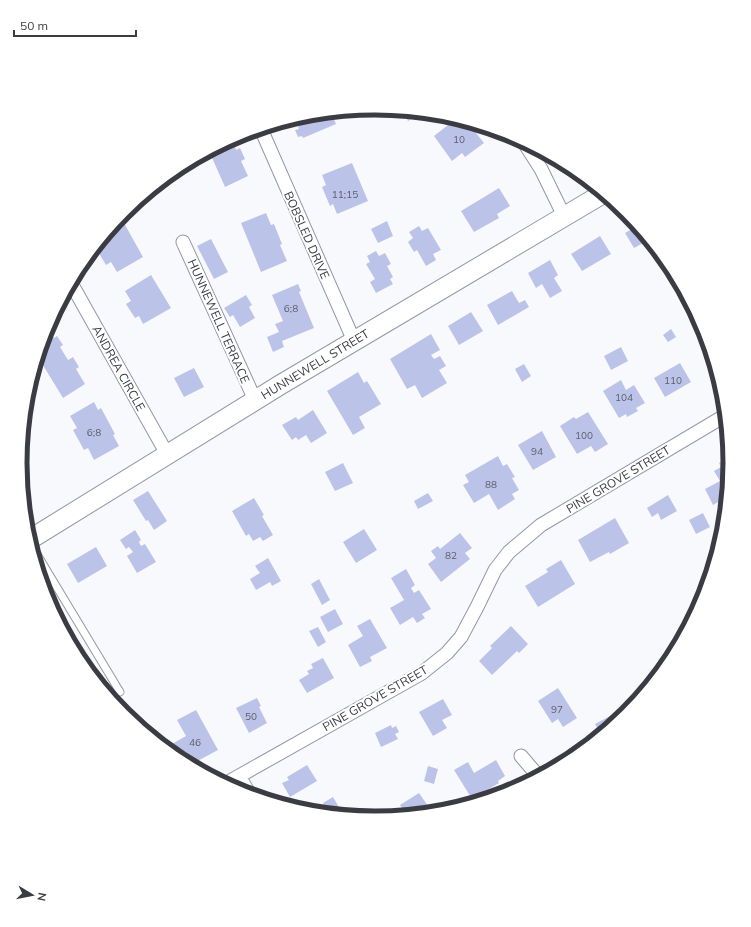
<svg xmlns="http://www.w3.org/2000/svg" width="751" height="927" viewBox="0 0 751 927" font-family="Mulish,sans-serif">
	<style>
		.building { fill: #bcc3e9 }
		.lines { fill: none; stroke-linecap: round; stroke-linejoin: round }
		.service-casing { stroke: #9397a7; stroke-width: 9 }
		.minor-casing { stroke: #9397a7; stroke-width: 15 }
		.secondary-casing { stroke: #9397a7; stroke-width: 21 }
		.service { stroke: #fff; stroke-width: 7 }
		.minor { stroke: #fff; stroke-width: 13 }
		.secondary { stroke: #fff; stroke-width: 19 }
		.labels { text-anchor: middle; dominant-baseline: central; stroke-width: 4; stroke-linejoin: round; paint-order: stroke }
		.number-label { font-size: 10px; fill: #5b5e6c }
		.street-label { font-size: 12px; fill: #3b3c43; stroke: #fff }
		.rim { fill: none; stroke: #3b3c43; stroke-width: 5 }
	</style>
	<rect width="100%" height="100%" fill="#f8f9fc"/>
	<path class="building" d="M391,110l31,3 -14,8 -6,-10 -7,4z
		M331,112l5,12 -33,14 -1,-2 -4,1 -3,-7 4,-1 -4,-11 11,-3z
		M457,118l11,4 3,5 3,-2 4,6 -2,2 8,10 -19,14 -3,-4 -10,8 -18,-25z
		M232,139l4,11 4,-2 5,11 -4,2 7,15 -23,11 -16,-36z
		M352,163l16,38 -31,13 -4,-10 -3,2 -8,-19 4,-2 -4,-10z
		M499,188l11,18 -13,8 2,4 -25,14 -13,-21z
		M266,213l5,12 3,-1 8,20 -2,1 7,16 -26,11 -20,-49z
		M387,221l6,15 -15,7 -7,-14z
		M124,223l19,34 -26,15 -6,-10 -5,3 -9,-15 5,-3 -3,-5 9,-10z
		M419,226l3,5 6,-3 13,22 -8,4 3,6 -10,6 -9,-16 -3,2 -6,-10 5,-4 -4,-6z
		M634,228l1,2 5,-2 7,8 -6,3 2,4 -9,5 -9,-15z
		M600,236l11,18 -29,17 -11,-17z
		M211,239l17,33 -14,7 -17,-33z
		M376,251l3,5 6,-3 6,11 -4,2 6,11 -3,2 3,5 -17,9 -6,-11 5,-3 -9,-15 4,-2 -3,-6z
		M550,260l8,15 -4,3 8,13 -12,7 -8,-14 -6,4 -8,-15z
		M151,275l20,33 -28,16 -4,-8 -4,2 -9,-14 5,-3 -6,-10z
		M298,284l3,7 -2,1 15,36 -32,13 2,6 -11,5 -6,-15 12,-5 -4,-8 8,-3 -11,-26z
		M512,291l7,12 6,-3 4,7 -31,18 -11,-20z
		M246,295l6,10 -3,2 6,11 -15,9 -7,-12 -3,2 -6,-9z
		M471,312l12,19 -24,14 -11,-19z
		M671,329l5,8 -8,5 -5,-7z
		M431,334l9,16 -9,5 3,4 6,-3 6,10 -7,4 8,13 -25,15 -7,-13 -8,4 -17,-30z
		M52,335l2,3 3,-2 6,9 -3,2 8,13 5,-3 6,10 -3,2 9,15 -22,14 -25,-41 5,-17z
		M708,342l11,34 -3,2 -7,-12 2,-1 -10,-18z
		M621,347l7,14 -17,9 -7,-14z
		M680,363l11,19 -26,15 -11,-19z
		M524,364l7,12 -9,6 -7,-13z
		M194,368l10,19 -20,10 -10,-19z
		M358,372l6,11 3,-2 14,23 -22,13 6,11 -12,7 -26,-44z
		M621,380l5,10 8,-5 11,18 -9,5 2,3 -11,6 -1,-3 -7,4 -16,-27z
		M94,402l4,8 3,-2 14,26 -2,1 6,11 -25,14 -6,-12 -4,2 -11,-20 4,-2 -7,-12z
		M313,410l14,23 -16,10 -5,-8 -8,5 -2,-3 -4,3 -10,-15 14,-8 2,3z
		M588,412l20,32 -13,8 -4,-6 -14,8 -17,-28 14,-9 2,2z
		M542,431l14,26 -23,13 -15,-25z
		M498,456l5,10 4,-2 8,13 -3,1 7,12 -7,4 3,5 -17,11 -9,-16 -15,9 -11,-18 6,-3 -4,-7z
		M730,457l1,7 -3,26 -5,4 2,4 -12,7 -8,-16 15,-8 -6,-10 7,-4 -2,-4z
		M343,463l10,20 -18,8 -10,-19z
		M148,491l19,30 -13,9 -6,-10 -2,1 -13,-21z
		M428,493l5,8 -15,8 -4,-8z
		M668,495l9,16 -16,9 -3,-7 -6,4 -5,-9z
		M254,498l10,17 -2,1 11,19 -10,6 -3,-4 -7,4 -4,-7 -3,2 -14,-25z
		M703,513l7,14 -14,7 -7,-14z
		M615,518l14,25 -19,11 -1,-2 -19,10 -12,-22z
		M364,529l13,21 -21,13 -13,-21z
		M135,530l6,10 -2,2 2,4 4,-2 11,18 -19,11 -10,-17 6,-4 -4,-5 -3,2 -6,-9z
		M460,533l12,15 -7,5 5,6 -29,23 -13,-18 8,-6 -5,-7 7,-5 2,3z
		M96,547l11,19 -29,17 -11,-19z
		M268,558l13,23 -9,5 -2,-4 -14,8 -6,-11 10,-6 -5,-7z
		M561,560l14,24 -37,23 -13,-21 23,-14 -2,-3z
		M406,569l9,16 -4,3 3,5 5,-3 12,19 -9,5 3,4 -8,5 -4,-6 -13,8 -10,-17 14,-8 -13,-22z
		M319,579l11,21 -8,5 -11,-21z
		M335,609l8,15 -15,8 -8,-15z
		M370,619l17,29 -17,9 2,4 -12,6 -12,-22 15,-9 -6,-10z
		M511,626l17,18 -9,9 -2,-2 -25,24 -13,-14 13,-13 -2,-2z
		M318,627l8,15 -8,5 -9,-16z
		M323,658l11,20 -27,15 -8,-13 10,-6 -2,-3 6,-3 -2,-4z
		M558,688l19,30 -14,9 -5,-8 -6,4 -14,-22z
		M257,698l4,8 -2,1 8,16 -18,10 -13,-25z
		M443,699l9,16 -10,5 5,8 -14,8 -14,-24z
		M196,710l22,40 -28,15 -12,-6 -13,-11 21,-12 -9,-16z
		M612,715l4,8 -15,12 -6,-11z
		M391,725l1,3 4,-2 3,6 -4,2 3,5 -17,8 -6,-14z
		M592,738l2,4 -21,17 -5,-9z
		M496,760l9,16 -7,5 1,2 -27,16 -18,-29 14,-8 6,11z
		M307,765l10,16 -27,16 -8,-14 7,-3 -2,-3z
		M428,766l10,3 -4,15 -10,-3z
		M419,793l14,20 -26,3 -7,-11z
		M333,797l11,19 -29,-3 10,-6 -2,-4z"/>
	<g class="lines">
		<g class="service-casing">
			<path id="service" d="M29,541l91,151"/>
		</g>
		<g class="minor-casing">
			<path id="minor" d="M261,129l93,212
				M523,141l18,28 23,47
				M183,242l72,158
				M71,283l96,171
				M521,756l18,21
				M239,776l11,19
				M225,784l197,-111 25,-20 14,-16 16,-30 18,-37 14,-18 32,-27 185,-110"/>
		</g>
		<g class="secondary-casing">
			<path id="secondary" d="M29,540l251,-155 324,-192"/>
		</g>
		<use href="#service" class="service"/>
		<use href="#minor" class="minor"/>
		<use href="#secondary" class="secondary"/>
	</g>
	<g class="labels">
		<g class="number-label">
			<text x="459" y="139">10</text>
			<text x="345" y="194">11;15</text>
			<text x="291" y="308">6;8</text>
			<text x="673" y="380">110</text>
			<text x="624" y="397">104</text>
			<text x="94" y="432">6;8</text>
			<text x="584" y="435">100</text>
			<text x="537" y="451">94</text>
			<text x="491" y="484">88</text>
			<text x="451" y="555">82</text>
			<text x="557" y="709">97</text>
			<text x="251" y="716">50</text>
			<text x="195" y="742">46</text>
		</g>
		<g class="street-label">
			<text transform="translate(307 235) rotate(66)">BOBSLED DRIVE</text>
			<text transform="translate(219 321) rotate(66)">HUNNEWELL TERRACE</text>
			<text transform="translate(315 364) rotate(-31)">HUNNEWELL STREET</text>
			<text transform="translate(119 368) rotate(61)">ANDREA CIRCLE</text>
			<text transform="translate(618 479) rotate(-31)">PINE GROVE STREET</text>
			<text transform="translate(375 698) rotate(-30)">PINE GROVE STREET</text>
		</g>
	</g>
	<path d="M0 0H751V927H0ZM27 463a348 348 0 1 1 696 0a348 348 0 1 1-696 0Z" fill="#fff" fill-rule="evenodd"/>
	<path class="rim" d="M27 463a348 348 0 1 1 696 0a348 348 0 1 1-696 0Z"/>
	<g transform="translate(32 895) rotate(100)" stroke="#ffffff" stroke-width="3" paint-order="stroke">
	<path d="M0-3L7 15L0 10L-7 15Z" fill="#3b3c43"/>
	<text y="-6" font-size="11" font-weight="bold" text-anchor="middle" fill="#3b3c43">N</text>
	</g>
	<path d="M14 30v6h122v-6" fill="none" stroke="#3b3c43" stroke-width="2"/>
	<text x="20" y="30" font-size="12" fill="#3b3c43" stroke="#ffffff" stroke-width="3" paint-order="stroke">50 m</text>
</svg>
